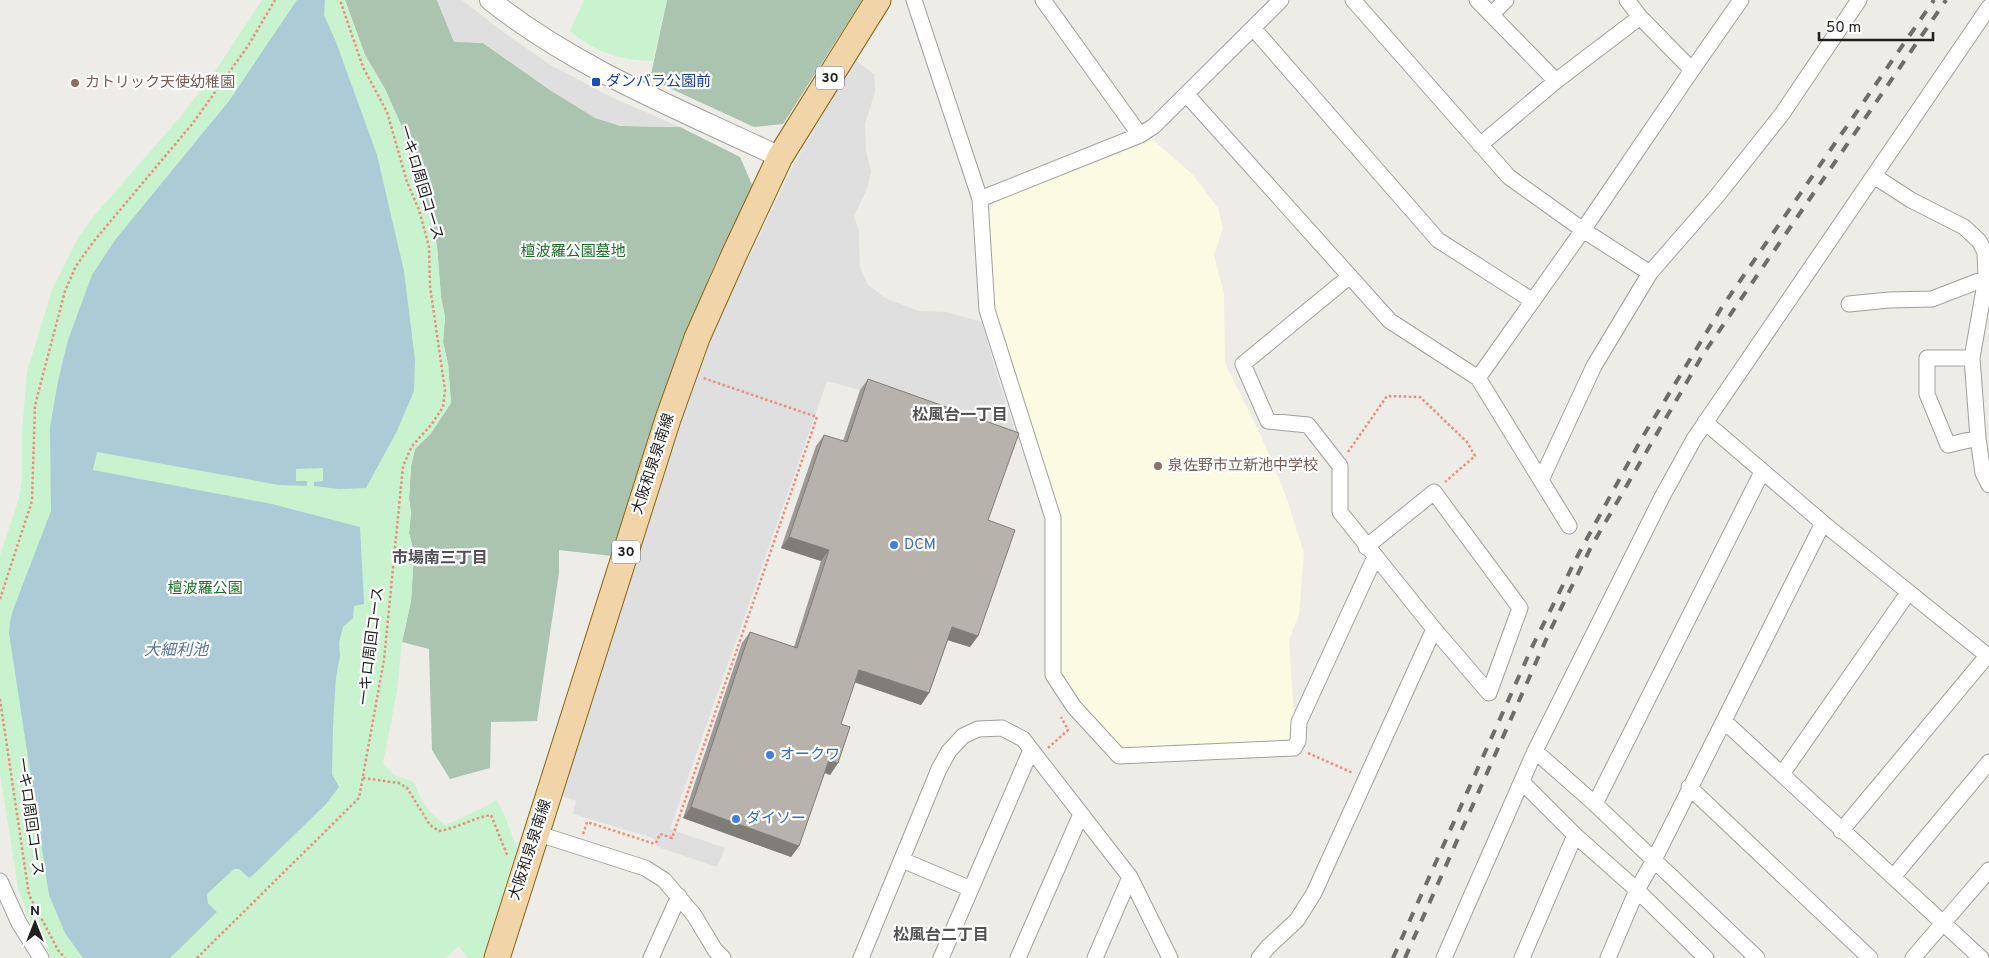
<svg xmlns="http://www.w3.org/2000/svg" width="1989" height="958" viewBox="0 0 1989 958" font-family="Overpass,'Noto Sans JP',sans-serif">
	<style>
		.education { fill: #fafbe2 }
		.cemetery { fill: #aac4af }
		.park { fill: #c9f3ce }
		.parking { fill: #dfdfdf }
		.water { fill: #accbd7 }
		.lines { fill: none; stroke-linecap: round; stroke-linejoin: round }
		.minor-casing { stroke: #a0a0a0; stroke-width: 17 }
		.tertiary-casing { stroke: #a0a0a0; stroke-width: 22 }
		.primary-casing { stroke: #876612; stroke-width: 27 }
		.path { stroke: #e98d7d; stroke-width: 2.5; stroke-dasharray: 2.5 2.5; stroke-linecap: butt }
		.minor { stroke: #fff; stroke-width: 15 }
		.tertiary { stroke: #fff; stroke-width: 20 }
		.primary { stroke: #f1d5a9; stroke-width: 25 }
		.rail { stroke: #6d6d6d; stroke-width: 4; stroke-dasharray: 10 10; stroke-linecap: butt }
		.wall { fill: #9d9994 }
		.shaded-wall { fill: #807d78 }
		.building { fill: #b7b2ac; stroke: #807d78 }
		.transit-dot { fill: #1a4fb4; stroke: #fff; stroke-width: 2 }
		.education-dot { fill: #8d6e63; stroke: #fff; stroke-width: 2 }
		.shop-dot { fill: #3f7fe0; stroke: #fff; stroke-width: 2 }
		.labels { text-anchor: middle; dominant-baseline: central; stroke-width: 4.5; stroke-linejoin: round; paint-order: stroke }
		.shield { fill: #fff; stroke: #626262; stroke-width: 1 }
		.shield-label { font-size: 14px; font-weight: bold; fill: #1f1f1f }
		.transit-label { font-size: 15px; fill: #164399; stroke: #fff; text-anchor: start }
		.education-label { font-size: 15px; fill: #785e54; stroke: #fff; text-anchor: start }
		.street-label { font-size: 15px; fill: #1f1f1f; stroke: #fff }
		.park-label { font-size: 15px; fill: #197025; stroke: #fff }
		.shop-label { font-size: 15px; fill: #366cbe; stroke: #fff; text-anchor: start }
		.neighbourhood-label { font-size: 16px; font-weight: bold; fill: #525252; stroke: #fff }
		.water-label { font-size: 16px; font-style: italic; fill: #54749c; stroke: #fff }
	</style>
	<rect width="100%" height="100%" fill="#eeece6"/>
	<path class="education" d="M1153,140l40,35 25,33 5,20 -9,27 10,38 1,70 36,73 25,60 18,57 -5,61 -10,26 5,76 -3,7v19l-169,8 -7,-4 -58,-71 1,-159 -67,-212 -4,-90 9,-13z"/>
	<path class="cemetery" d="M345,0h92l17,41 29,2 70,49 67,34 60,1 60,30 13,30 -40,81 -45,113 -56,175 -53,-6v23l-22,148 -46,1 -1,46 -40,11 -18,-29 -3,-101 -27,-7 9,-41 3,-48 -5,-20 2,-21 -2,-13 2,-33 4,-17 16,-16 20,-30 -3,-39 -5,-22 2,-25 -4,-20 -4,-51 -4,-22 -13,-38 -10,-20 -2,-19 -7,-22 -16,-36 -20,-34z
		M667,0h195l-79,124 -29,3 -104,-48z"/>
	<path class="park" d="M262,0h83l20,55 20,34 16,36 7,22 2,19 10,20 13,38 4,22 4,51 4,20 -2,25 5,22 3,39 -20,30 -16,16 -4,17 -2,33 2,13 -2,21 5,20 -3,48 -9,41 -5,49 -14,73 11,11 20,7c7,20 14,31 32,43l43,-20 7,-5c10,14 14,32 21,48l-34,110h-15l-9,-12 -14,12h-393l-21,-34 -13,-36 -18,-115v-218l19,-57 3,-19v-47l5,-60 25,-82 26,-52 16,-22 87,-100 31,-40z
		M584,0h83l-14,61c-33,-1 -57,-8 -83,-30z"/>
	<path class="parking" d="M437,0h25l41,32 46,32 62,33 69,30 -60,-1 -25,-8 -42,-26 -69,-49 -30,-1z
		M855,60l19,14 1,18 -10,32 1,27 5,20 -4,18 -13,27 5,15 1,36 7,17 18,14 34,13 28,1 35,10 15,54 21,63 -7,6 -151,-55 -33,-9 -157,448 55,19 -8,19 -59,-20 -5,-9 -80,-24 3,-13 -14,-5 117,-373 20,-54 32,-75 63,-130z"/>
	<path class="water" d="M297,0h28l-1,15 12,27 41,113 27,116 11,89 -1,31 -17,40 -31,57 -27,1 -25,-3v-4l9,-1v-13l-27,1v12h11v5l-28,-1 -182,-33 -4,18 179,34 88,23 4,77 -10,2 -1,12 -10,9 -4,16 1,13 -4,21 -3,50 -1,47 7,13 -13,17 -73,71 -4,3 -10,-9h-5l-27,25 1,10 9,8 -47,46h-87l-18,-25 -16,-38 -40,-262 1,-12 3,-11 38,-99 -1,-84 8,-46 10,-41 24,-65 23,-35 114,-139z"/>
	<g class="lines">
		<g class="minor-casing">
			<path id="minor" d="M914,0l66,199 7,111 66,208v157l21,32 45,49 175,-8 4,-7 1,-19 76,-165
				M1043,0l97,135
				M1353,0l156,177 74,53 67,43
				M1477,0l79,81
				M1627,0l13,17 52,53
				M1491,15l15,-15
				M1253,28l185,212 95,61
				M1187,95l203,226 88,57 91,148
				M1480,145l76,-64 84,-64
				M1874,176l37,24 53,27 15,14 6,11 1,26 -14,80 6,80 5,35 6,12
				M980,199l160,-64 14,-9 127,-126
				M1350,276l-107,88 25,57 40,4 32,41v46l94,117 55,64 31,-85 -86,-116 -68,55
				M1849,304l40,-4 43,-1 57,-22
				M1972,358h-45v36l21,51 30,-7
				M1478,378l105,-148 109,-160 49,-70
				M1705,422l118,101 166,134
				M1541,480l53,-114 56,-93 67,-77 65,-82 77,-114
				M1724,721l257,237
				M1535,751l60,53 162,154
				M1782,774l126,-181
				M1522,782l53,53 62,55 69,68
				M1689,787l181,171
				M1595,804l167,-332
				M1841,831l146,-175
				M536,833l109,35 19,12 30,35 21,35 8,8
				M902,860l69,29
				M1893,877l96,-115
				M0,881l19,42 22,35
				M651,958l28,-62
				M861,958l78,-189 10,-18 14,-15 15,-7 24,-1 21,11 107,138 40,81
				M941,958l90,-208
				M1018,958l63,-144
				M1095,958l35,-81
				M1259,958l9,-11 29,-27 17,-27 120,-264
				M1444,958l91,-207 127,-254 32,-58 295,-432
				M1522,958l53,-123
				M1608,958l29,-68 17,-30 169,-337
				M1913,958l76,-88"/>
		</g>
		<g class="tertiary-casing">
			<path id="tertiary" d="M490,0c87,69 191,110 290,157"/>
		</g>
		<g class="primary-casing">
			<path id="primary" d="M497,958l171,-539 29,-81 37,-83 46,-98 98,-157"/>
		</g>
		<path class="path" d="M1348,452l39,-56 33,1 47,45 8,14 -30,26
			M0,599l32,-98 3,-96 30,-114 11,-25 18,-25 99,-118 55,-77 27,-46
			M0,699l29,196 29,55 7,8
			M1048,748l20,-18 -7,-13
			M1308,753l45,20
			M363,778l36,5 8,5 23,37 9,6c18,-3 34,-13 52,-16l17,42
			M583,834l4,-12 65,21h4l4,-9 12,4 145,-421 -114,-39
			M197,958l162,-160 25,-138 19,-194 9,-20 19,-21 12,-18 2,-17 -15,-104 -1,-39 -10,-37 -12,-28 -20,-70 -24,-45 -23,-67"/>
		<use href="#minor" class="minor"/>
		<use href="#tertiary" class="tertiary"/>
		<use href="#primary" class="primary"/>
		<path class="rail" d="M1393,958l140,-313 45,-90 64,-117 80,-131 212,-307
			M1405,958l144,-325 42,-86 111,-191 244,-356"/>
	</g>
	<path class="wall" d="M868,379l120,141 -10,116 -8,11 -22,-7 -19,53 -8,12 -66,-23 -14,42 -3,39 -8,12 -6,-2 -25,73 -8,11 -108,-39 59,-175 8,-11 44,15 27,-86 -40,-13 35,-102 8,-11 19,6 17,-51z"/>
	<path class="shaded-wall" d="M789,537l40,13 -8,11 -40,-13z
		M952,627l26,9 -8,11 -26,-8z
		M859,670l70,23 -8,12 -70,-24z
		M829,760l9,3 -8,12 -9,-4z
		M691,807l108,39 -8,11 -108,-39z"/>
	<path class="building" d="M868,379l151,54 -31,87 27,10 -37,106 -26,-9 -23,66 -70,-23 -18,54 9,3 -12,36 -9,-3 -30,86 -108,-39 59,-175 47,16 32,-98 -40,-13 35,-102 23,7z"/>
	<rect class="transit-dot" x="591" y="77" width="10" height="10" rx="2.5"/>
	<g class="education-dot">
		<circle cx="75" cy="83" r="5"/>
		<circle cx="1158" cy="466" r="5"/>
	</g>
	<g class="shop-dot">
		<circle cx="894" cy="545" r="5"/>
		<circle cx="770" cy="755" r="5"/>
		<circle cx="736" cy="819" r="5"/>
	</g>
	<g class="labels">
		<g class="shield">
			<rect x="816" y="66.5" width="28" height="23" rx="4"/>
			<rect x="612" y="540.5" width="28" height="23" rx="4"/>
		</g>
		<g class="shield-label">
			<text x="830" y="78">30</text>
			<text x="626" y="552">30</text>
		</g>
		<g class="transit-label">
			<text x="606" y="82">ダンバラ公園前</text>
		</g>
		<g class="education-label">
			<text x="85" y="83">カトリック天使幼稚園</text>
			<text x="1168" y="466">泉佐野市立新池中学校</text>
		</g>
		<g class="street-label">
			<text transform="translate(420 183) rotate(73)">一キロ周回コース</text>
			<text transform="translate(654 464) rotate(-72)">大阪和泉泉南線</text>
			<text transform="translate(372 646) rotate(-83)">一キロ周回コース</text>
			<text transform="translate(29 817) rotate(82)">一キロ周回コース</text>
			<text transform="translate(531 850) rotate(-72)">大阪和泉泉南線</text>
		</g>
		<g class="park-label">
			<text x="573" y="252">檀波羅公園墓地</text>
			<text x="205" y="589">檀波羅公園</text>
		</g>
		<g class="shop-label">
			<text x="904" y="545">DCM</text>
			<text x="780" y="755">オークワ</text>
			<text x="746" y="819">ダイソー</text>
		</g>
		<g class="neighbourhood-label">
			<text x="960" y="416">松風台一丁目</text>
			<text x="440" y="559">市場南三丁目</text>
			<text x="941" y="936">松風台二丁目</text>
		</g>
		<g class="water-label">
			<text x="176" y="651">大細利池</text>
		</g>
	</g>
	<g transform="translate(35 923)" stroke="#ffffff" stroke-width="4" paint-order="stroke">
	<path d="M0-4L9 19L0 12L-9 19Z" fill="#1f1f1f"/>
	<text y="-8" font-size="14" font-weight="bold" text-anchor="middle" fill="#1f1f1f">N</text>
	</g>
	<path d="M1819 32v8h114v-8" fill="none" stroke="#1f1f1f" stroke-width="2.5"/>
	<text x="1826" y="32" font-size="15" fill="#1f1f1f" stroke="#ffffff" stroke-width="4" paint-order="stroke">50 m</text>
</svg>
